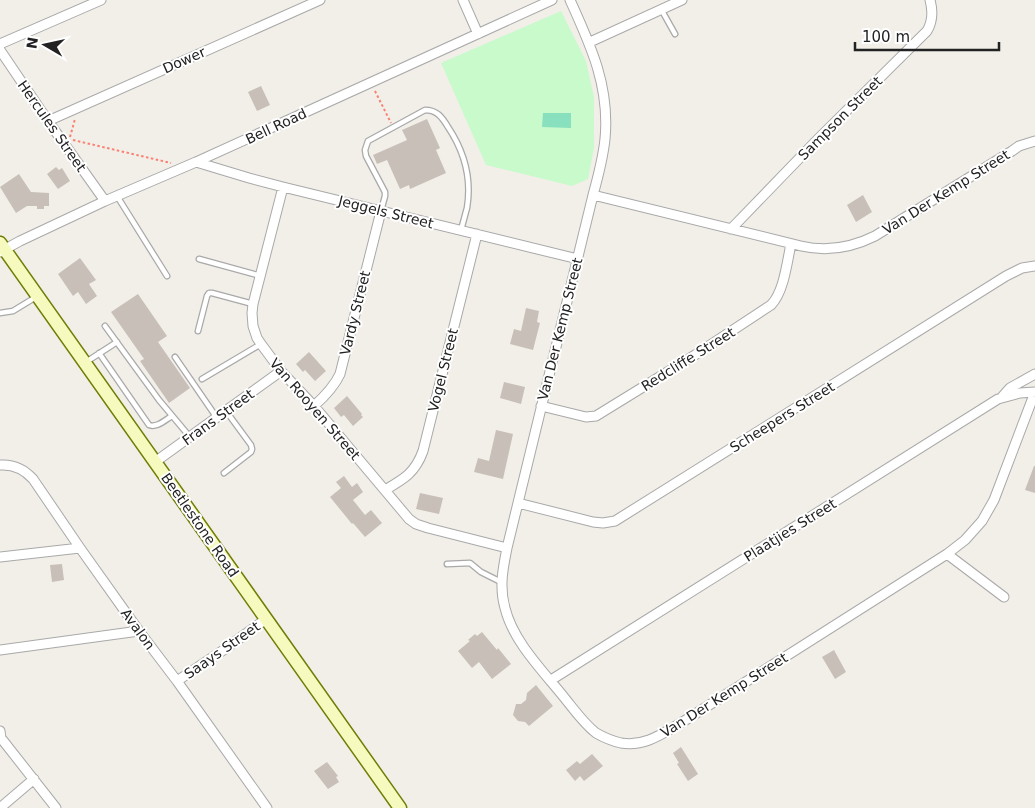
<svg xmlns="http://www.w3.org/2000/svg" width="1035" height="808" viewBox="0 0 1035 808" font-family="'DejaVu Sans',sans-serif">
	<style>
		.park { fill: #c8facc }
		.pitch { fill: #88e0be }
		.building { fill: #c7bfb8 }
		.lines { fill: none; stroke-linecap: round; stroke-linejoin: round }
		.lane-casing { stroke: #a9a9a9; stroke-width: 7 }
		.street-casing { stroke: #a9a9a9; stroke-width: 11 }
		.secondary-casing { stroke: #707d05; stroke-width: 15 }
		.path { stroke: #fa8072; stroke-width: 2; stroke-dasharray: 2.5 2.5; stroke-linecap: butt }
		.lane { stroke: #fff; stroke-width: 4.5 }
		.street { stroke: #fff; stroke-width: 9 }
		.secondary { stroke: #f7fabf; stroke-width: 12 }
		.labels { text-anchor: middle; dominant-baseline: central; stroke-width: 4; stroke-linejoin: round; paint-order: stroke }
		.street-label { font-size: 14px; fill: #222; stroke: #fff }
	</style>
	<rect width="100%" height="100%" fill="#f2efe9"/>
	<path class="park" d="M561,11l25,50 8,36v51l-6,31 -16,7 -86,-21 -45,-102z"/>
	<path class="pitch" d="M543,113h28v15l-29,-1z"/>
	<path class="building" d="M261,86l9,19 -13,6 -9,-19z
		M427,119l13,29 -4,2 10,23 -36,16 -1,-4 -9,4 -13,-29 -10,4 -4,-9 34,-15 -5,-10z
		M56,167l3,3 3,-2 8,13 -12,8 -11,-15z
		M19,174l12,18 18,1v13h-5v3h-7v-3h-10l-11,7 -16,-26z
		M863,195l9,17 -16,10 -9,-17z
		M80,258l16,22 -7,4 8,12 -11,8 -8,-12 -5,4 -15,-22z
		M138,294l29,42 -9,6 32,46 -21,15 -29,-42 4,-2 -33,-47z
		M526,308l13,3 -2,11 3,1 -7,27 -23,-6 4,-15 7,2z
		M309,352l17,19 -11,10 -10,-11 -2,2 -7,-8z
		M504,382l21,5 -4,17 -21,-6z
		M347,396l15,18 -1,1 2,2 -10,9 -9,-11 -3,2 -7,-9z
		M496,430l17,4 -10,45 -29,-7 4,-14 11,3z
		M1034,466h1v27l-10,-3z
		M344,476l8,11 5,-4 6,9 -10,8 12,15 6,-5 11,13 -17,14 -12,-14 -1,1 -22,-27 11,-9 -5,-6z
		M420,493l23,5 -4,16 -23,-5z
		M62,564l2,16 -12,2 -2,-17z
		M482,632l15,18 1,-2 13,16 -19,15 -13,-17 -7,6 -14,-17 12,-10 -2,-1 7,-6 2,2z
		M834,650l12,22 -11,7 -13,-22z
		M536,685l17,21 -24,20 -4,-4 -7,-1 -5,-6 3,-11h5l5,-4 1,-7z
		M681,747l17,27 -10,7 -11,-17 2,-1 -6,-10z
		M592,754l11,12 -19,15 -4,-5 -5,5 -9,-11 11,-9 3,3z
		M327,762l11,14 -2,1 3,5 -11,7 -14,-18z"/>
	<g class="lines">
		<g class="lane-casing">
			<path id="lane" d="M661,9l14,25
				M117,196l50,80
				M381,211l4,-15v-4l-19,-36 -1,-6 3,-9 57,-31c12,0 17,7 23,17 16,24 24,51 19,81 -2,7 -4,15 -6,22
				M199,259l62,17
				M0,313l13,-2 23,-14
				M105,326l54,74 31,37
				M198,331l9,-35 2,-3h3l41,11
				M99,353l50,72c8,3 16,-5 23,-9
				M175,357l42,61
				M86,362l31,-20
				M202,379l59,-35
				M224,473l27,-21 1,-3 -1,-4 -25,-34
				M447,564l23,-1 11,9 20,10"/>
		</g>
		<g class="street-casing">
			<path id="street" d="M463,0l15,34
				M570,0c21,46 40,87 35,139 -2,19 -7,38 -12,56l-86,353c-4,20 -8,39 -2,60 8,33 37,62 58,88 10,12 20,27 33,37 7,4 16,8 25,10 23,4 41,-9 60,-20l266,-169 18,-14 17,-19 12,-21 41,-108
				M590,42l92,-42
				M0,44l101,-44
				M0,50l48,71 57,80
				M48,121l272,-121
				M196,162l53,16 34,9 295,72
				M283,187l-30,117 -1,9 1,13 4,12 4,6 20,27 33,35 95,113 7,5 12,4 79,20
				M593,195l208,51c26,6 50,2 74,-10l137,-85 7,-5 16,-5
				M731,229l87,-90 109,-108c6,-10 6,-20 3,-31
				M0,252l20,-11 85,-40 91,-39 356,-162
				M1002,397l8,-9 25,-14
				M314,406c10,-9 20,-19 26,-32l41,-163
				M541,406l45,11 10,-1 99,-61 76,-50c13,-13 16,-43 20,-61
				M155,462l126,-91
				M0,465c14,-1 24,4 33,14l47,69 59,83 38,50 90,127
				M385,490c19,-11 30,-17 38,-39l54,-217
				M518,503l75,19 10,1 12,-2 391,-245 16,-8 13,-2
				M947,554l57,43
				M0,557l80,-9
				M0,650l139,-19
				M551,680l447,-281 22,-6 15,-1
				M177,681l48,-32 41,-30
				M0,731l1,7 55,70
				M0,808l34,-29"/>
		</g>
		<g class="secondary-casing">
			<path id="secondary" d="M0,243l400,565"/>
		</g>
		<path class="path" d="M375,91l16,32
			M70,137l5,-18
			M73,140l98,23"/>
		<use href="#lane" class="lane"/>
		<use href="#street" class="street"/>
		<use href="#secondary" class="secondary"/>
	</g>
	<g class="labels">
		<g class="street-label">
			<text transform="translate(184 60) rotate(-24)">Dower</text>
			<text transform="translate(840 118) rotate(-45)">Sampson Street</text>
			<text transform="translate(52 126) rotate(55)">Hercules Street</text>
			<text transform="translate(276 126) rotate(-25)">Bell Road</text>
			<text transform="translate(946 192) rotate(-32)">Van Der Kemp Street</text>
			<text transform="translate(386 212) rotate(14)">Jeggels Street</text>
			<text transform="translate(355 313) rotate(-76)">Vardy Street</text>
			<text transform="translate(560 329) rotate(-76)">Van Der Kemp Street</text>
			<text transform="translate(688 359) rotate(-32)">Redcliffe Street</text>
			<text transform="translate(443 370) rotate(-76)">Vogel Street</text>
			<text transform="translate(315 409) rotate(49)">Van Rooyen Street</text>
			<text transform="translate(218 417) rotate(-36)">Frans Street</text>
			<text transform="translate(782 417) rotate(-32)">Scheepers Street</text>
			<text transform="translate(200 525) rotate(55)">Beetlestone Road</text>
			<text transform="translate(790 530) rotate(-32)">Plaatjies Street</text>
			<text transform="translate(138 629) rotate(54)">Avalon</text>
			<text transform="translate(222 650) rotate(-35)">Saays Street</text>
			<text transform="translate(724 695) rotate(-32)">Van Der Kemp Street</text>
		</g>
	</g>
	<g transform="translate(45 45) rotate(279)" stroke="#ffffff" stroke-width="4" paint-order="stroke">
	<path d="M0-4L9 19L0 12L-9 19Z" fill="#222222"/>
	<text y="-8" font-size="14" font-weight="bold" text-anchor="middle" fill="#222222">N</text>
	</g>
	<path d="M855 42v8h144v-8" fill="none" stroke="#222222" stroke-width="2.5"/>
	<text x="862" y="42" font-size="15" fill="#222222" stroke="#ffffff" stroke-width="4" paint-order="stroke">100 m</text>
</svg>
